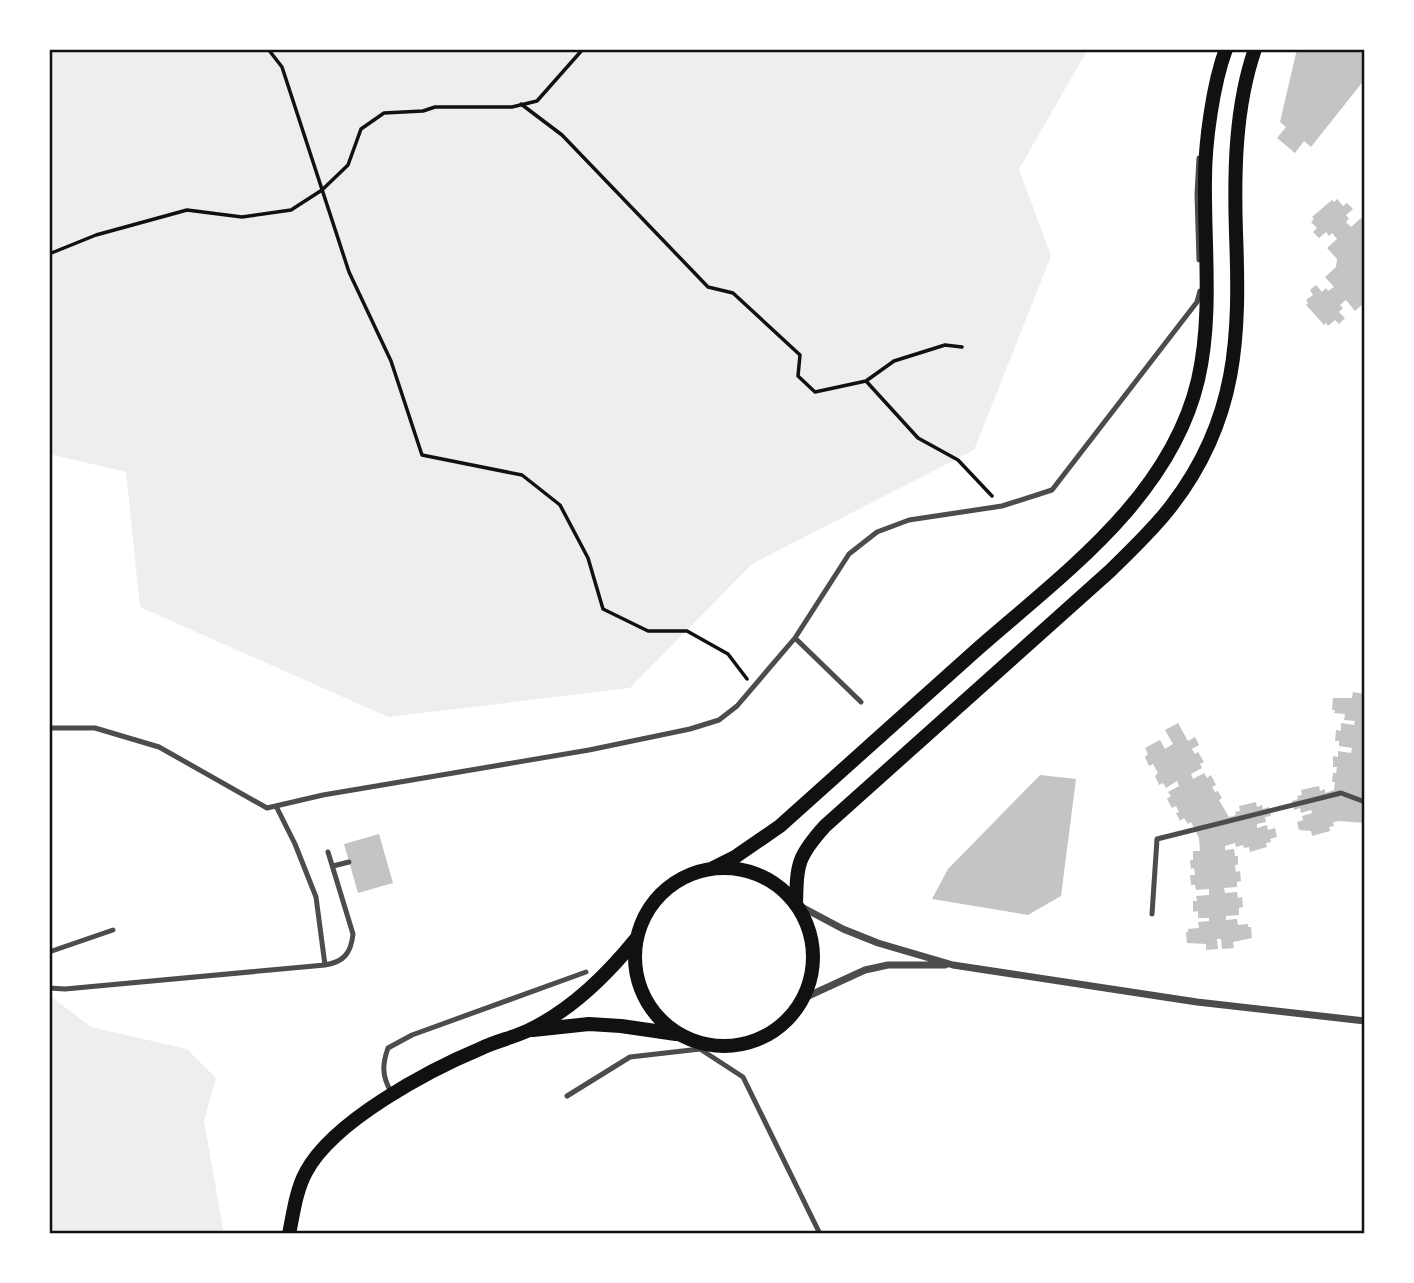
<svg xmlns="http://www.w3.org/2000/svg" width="1414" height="1283" viewBox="0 0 1414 1283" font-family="'Roboto Condensed',sans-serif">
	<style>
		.green { fill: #eee }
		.building { fill: #c4c4c4 }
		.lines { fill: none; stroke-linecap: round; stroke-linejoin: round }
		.path { stroke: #111; stroke-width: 3.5 }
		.service { stroke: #4c4c4c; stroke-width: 5 }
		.minor { stroke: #4c4c4c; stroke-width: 7 }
		.secondary { stroke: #111; stroke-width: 14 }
		.neatline { fill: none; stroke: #111; stroke-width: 2.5 }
	</style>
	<rect width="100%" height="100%" fill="#fff"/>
	<path class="green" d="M49,49h1039l-69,120 32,87 -77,194 -222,114 -122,124 -242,29 -248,-110 -14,-135 -77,-18z
		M49,995l42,32 96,22 29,29 -12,43 20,113h-175z"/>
	<path class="building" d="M1297,49h68v30l-54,68 -7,-6 -9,12 -18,-15 9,-11 -6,-5z
		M1337,199l6,7 4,-3 6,6 -7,6 3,4 -3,3 5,5 10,-9 4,5v79l-10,9 -9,-11 -6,5 3,3 -4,4 6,6 -6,6 -4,-4 -7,6 -2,-3 -2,2 -18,-20 2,-2 -2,-3 7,-5 -3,-5 6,-5 6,7 4,-4 2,3 6,-4 -9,-10 11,-10 1,-8 -10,-11 10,-9 -5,-6 -3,3 -3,-4 -7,6 -6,-6 4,-4 -6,-6 3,-3 -2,-2 20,-17 2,2z
		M1353,692l11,2 1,129 -26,-2 -6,1 1,4 -5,1 1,4 -18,5 -1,-5 -12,-1 -2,-8 6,-2 -1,-4 10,-3 -1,-3 -10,3 -1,-5 -6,2 -2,-9 6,-2 -1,-3 5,-1 -1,-5 18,-4 1,5 5,-2v4l9,-3 1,-8h-3l1,-9h3l1,-6h-4v-11l5,1v-6l13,2 1,-5 -13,-2v-5h-4l1,-11 5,1v-8l13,2 1,-4 -11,-1 1,-6 -11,-1 1,-3h-3l1,-12h19z
		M1178,723l10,18 7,-4 4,8 -7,4 3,5 3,-2 6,10 -4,2 2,4 -11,6 2,5 11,-6 3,5 4,-3 5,10 -4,2 3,5 3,-1 4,7 -3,2 10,17 7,-2 -1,-3 5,-1 -1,-5 17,-4 1,5 5,-2 1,4 6,-2 2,9 -6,1 1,5 -9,2v4l10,-3 1,5 7,-2 2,9 -7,2 1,3 -5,1 1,4 -17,5 -1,-5 -5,1 -1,-3 -7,2 -1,-4 -10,3v4l9,-1 1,7h3v9h-3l1,7 4,-1 1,10 -4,1v5l-13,1 1,5 12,-1 1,6 4,-1 1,10 -4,1v7l-13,1v4l11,-1 1,6 10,-1v3h3l1,11 -19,4 1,6 -12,1 -1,-10h-4l1,10 -12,1v-6l-19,-1 -1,-11h2v-3l11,-1 -1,-6 11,-1v-3h-11v-7l-5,1v-11h4l-1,-5 13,-1v-6l-13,1 -1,-5h-4l-1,-10h5l-1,-7 -3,1 -1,-9h3v-9h7l-1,-13 -8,-16 -3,2 -4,-6 -4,3 -4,-8 3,-1 -3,-6 -4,2 -5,-9 4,-3 -3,-4 11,-6 -2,-5 -11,7 -3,-5 -4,2 -4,-9 3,-3 -5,-9 -4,2 -4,-9 3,-3 -3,-6 15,-8 5,9 8,-5 -8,-14z
		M1040,775l36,4 -15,117 -33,19 -96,-16 16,-30z
		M379,834l14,49 -35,10 -14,-49z"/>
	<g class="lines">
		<path class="path" d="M268,49l14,18 67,205 42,89 31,94 100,20 38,30 28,53 15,51 45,22h39l41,23 19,25
			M521,104l41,31 146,152 25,6 67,62 -2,21 17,16 51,-11 28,-20 51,-16 17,2
			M49,254l47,-19 91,-25 55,7 49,-7 31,-20 26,-25 13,-36 23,-16 39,-2 12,-4h77l25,-6 46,-52
			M866,381l52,57 40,22 34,36"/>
		<path class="service" d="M1199,158l-2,36 2,66
			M795,638l66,64
			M49,728h46l64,19 108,61 56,-13 266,-45 101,-21 29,-9 18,-14 58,-68 54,-84 28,-22 32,-12 93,-14 50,-16 145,-188 3,-11
			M333,866l16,-4
			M1152,914l5,-75 184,-46 24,9
			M49,952l64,-22
			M325,965c19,-3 26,-12 28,-31l-25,-82
			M49,988l16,1 260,-24 -9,-68 -21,-53 -19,-38
			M391,1092c-9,-16 -9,-27 -3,-44l24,-13 174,-63
			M567,1096l63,-39 70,-8 43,28 77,157"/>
		<path class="minor" d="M796,904l47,25 35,14 75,22 244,37 168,19
			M804,998l61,-28 23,-5h57"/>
		<path class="secondary" d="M635 957a89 89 0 1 1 178 0a89 89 0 1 1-178 0Z
			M711,869l24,-12 45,-31c64,-58 129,-115 193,-173 87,-77 197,-154 225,-273 15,-65 6,-134 7,-201 0,-37 8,-95 21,-130
			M796,904c1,-40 1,-47 29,-78l285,-255c21,-21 44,-42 62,-66 66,-86 68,-169 64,-272 -2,-61 -1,-126 19,-184
			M533,1030l56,-6 32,2 55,8
			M289,1234c4,-19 7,-44 17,-62 27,-51 123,-102 176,-124 14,-7 30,-10 45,-17 44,-20 79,-55 109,-92"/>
	</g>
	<rect width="1414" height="1283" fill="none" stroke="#ffffff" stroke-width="102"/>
	<rect x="51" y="51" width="1312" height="1181" class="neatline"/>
</svg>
